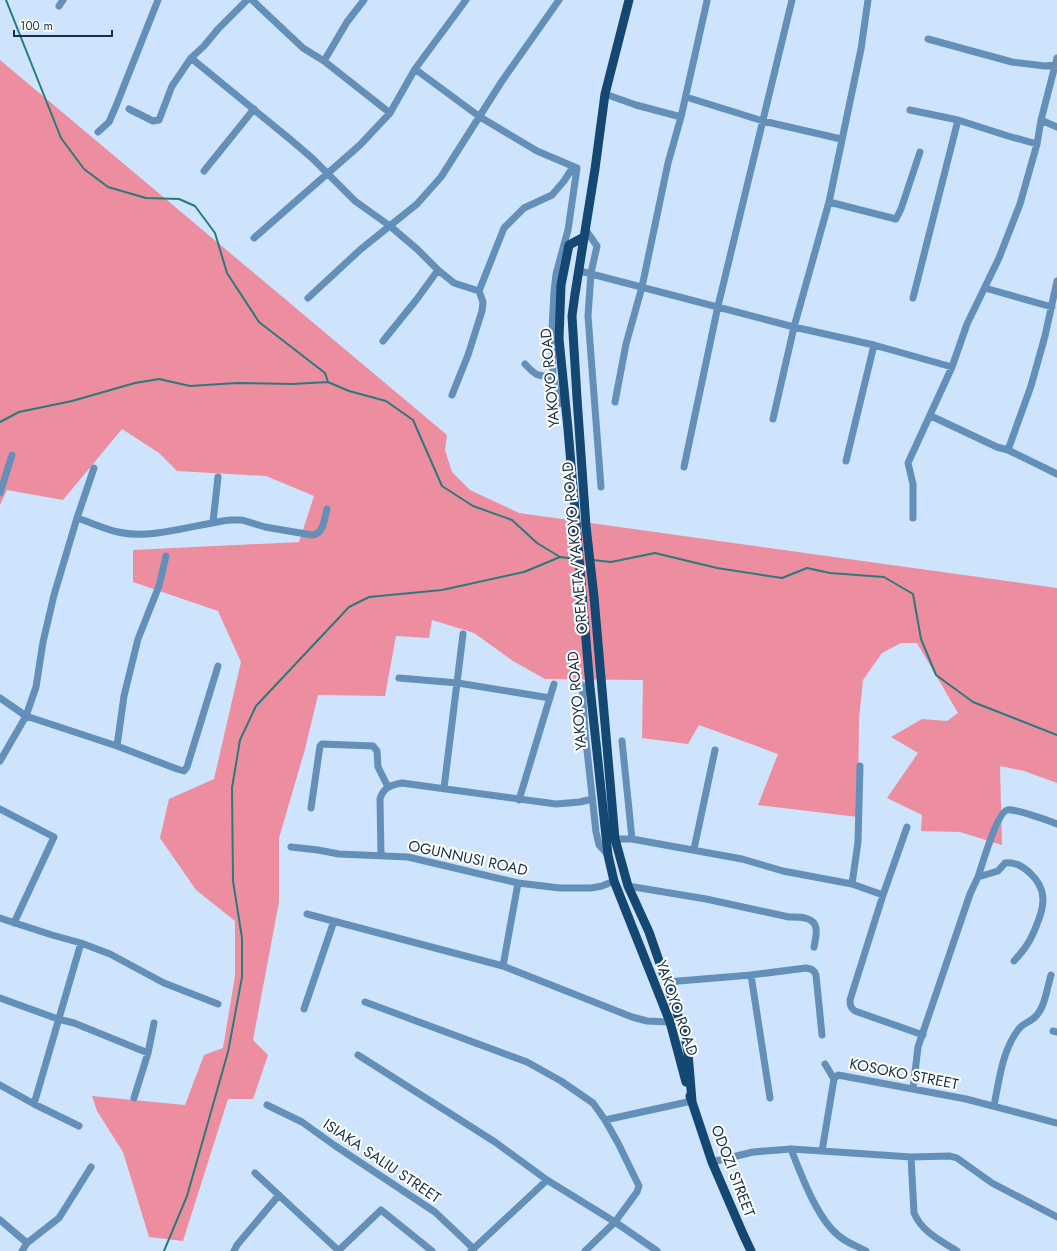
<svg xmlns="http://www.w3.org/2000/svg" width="1057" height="1251" viewBox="0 0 1057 1251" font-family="Jost,sans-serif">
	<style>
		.forest { fill: #ed8ea0 }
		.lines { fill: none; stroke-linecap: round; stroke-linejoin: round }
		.stream { stroke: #297a7b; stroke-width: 2 }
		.minor { stroke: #638fb9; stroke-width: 7 }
		.major { stroke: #144772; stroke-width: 9 }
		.labels { text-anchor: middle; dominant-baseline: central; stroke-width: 4; stroke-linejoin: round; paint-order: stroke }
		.street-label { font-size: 15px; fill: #183047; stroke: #fff }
	</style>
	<rect width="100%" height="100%" fill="#cde4fc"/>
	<path class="forest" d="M0,60l447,375 -2,15 7,22 18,18 49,23 538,75v195l-33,-12 -24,-5 2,79 -42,-13 -39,-1 1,-16 -35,-17 31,-45 -27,-16 31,-18 25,2 11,-8 -41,-70h-16l-19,10 -19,27 -4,39 -1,98 -100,-12 20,-51 -79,-29 -11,19 -46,-6 1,-58 -98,-1 -32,-18 -39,-28 -42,-13 -3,18 -33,-2 -11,60 -67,-1 -13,54 -26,89v64l-26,138 15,15 -15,44h-25l-45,142 -34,-4 -26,-85 -26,-41 -5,-15 93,9 19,-50 19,-7 12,-72v-55l-39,-31 -36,-52 9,-39 45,-20 27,-117 -23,-51 -85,-29v-32l166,-8 15,-46 -48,-20 -89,-5 -18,-18 -37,-24 -59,71 -56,-10 -7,15z"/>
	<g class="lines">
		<path class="stream" d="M6,0l55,138 23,31 24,18 38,11 33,1 16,7 20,27 12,40 32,49 66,51 3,9 21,9 37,10 27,19 29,66 31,20 39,14 25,23 23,14 17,2
			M0,422l19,-10 53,-11 63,-18 24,-4 31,7 47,-3 55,1 36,-2
			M593,560l18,2 44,-9 62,15 65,10 25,-10 23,5 54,4 29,17 8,45 15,36 37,27 84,33
			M164,1251l23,-55 41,-144 14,-75v-39l-9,-57 -1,-93 8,-48 16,-34 93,-99 20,-10 73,-7 82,-18 36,-15"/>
		<path class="minor" d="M252,0l51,48 21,13 66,52
			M59,6l4,-6
			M928,39l84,23 33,4 12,-1
			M191,58l100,82 21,18 43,43 35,25 27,23 21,21 16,13 25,8
			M324,61l23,-39 17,-22
			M415,69l65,48 57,34 40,17 -9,62 -12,44 -2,18 -2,37 1,47 6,28
			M605,94l31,11 45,12
			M686,97l77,24 78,18
			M129,109l24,12 6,-1 13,-34 19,-28 13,-12 14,-17 29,-29
			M910,110l48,10 50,16 29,8
			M1041,120l16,7
			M98,132l11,-10 7,-16 42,-106
			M204,171l50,-62
			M829,202l67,17 5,-10 19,-57
			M585,229l12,17 -6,27 -3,43 13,171
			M254,238l106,-93 30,-32 25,-44 51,-69
			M580,271l214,56 80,18 78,22
			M985,288l67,19
			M308,298l53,-49 56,-45 24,-27 61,-96 57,-81
			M913,298l45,-178
			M383,341l34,-42 21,-29
			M525,364c10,11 13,13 28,12
			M452,395l16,-40 14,-44 1,-9 -4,-11 25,-63 20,-20 28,-13 12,-14 9,-14
			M615,402l11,-58 16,-57 26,-124 13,-46 26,-116
			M931,416l66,31 11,3 49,24
			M773,419l21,-92 35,-125 32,-153 7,-49
			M1008,450l23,-64 14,-50 12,-55
			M846,461l28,-116
			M684,467l34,-161 74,-306
			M0,493l12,-38
			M77,518c13,4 27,11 41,14 33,8 78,-8 112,-12h12l23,7 47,8c12,-1 12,-16 15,-26
			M913,518v-34l-5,-21 44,-96 15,-43 32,-66 21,-54 17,-60 4,-24 16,-62
			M213,522l5,-45
			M399,678l59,5 92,15
			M582,685l3,47 11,100 3,13 9,10
			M0,698l26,18 91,30 60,23 7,2 3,-4 31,-101
			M622,741l10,98
			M117,746l7,-50 14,-57 21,-53 7,-30
			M0,761l26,-45 10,-29 7,-45 11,-47 23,-77 17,-50
			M444,788l19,-154
			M519,800l35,-116
			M311,808l9,-62 2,-2 51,2 4,5 1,16 10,20
			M0,809l54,28 -40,86
			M907,827l-24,68 -33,105c0,6 1,8 5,11l68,24
			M615,839h17l110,20 41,12 69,13 31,11
			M291,847l27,3 21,4 69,3 110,26 42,5h31l11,-2 12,-5
			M694,849l21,-99
			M381,856l-1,-57c3,-11 10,-14 22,-16l154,21 24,-2 12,-3
			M978,877c4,-12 19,-64 29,-67 6,-2 43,11 50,14
			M852,884l6,-42 2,-76
			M628,886l78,13 83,18c9,0 25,-1 27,11 1,6 -1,14 -2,19
			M307,914l196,52 129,51 15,4 23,1
			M0,918l52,17 29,8 29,11 54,29 54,21
			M503,966l15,-83
			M751,975l19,123
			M667,982l84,-7 55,-7c6,1 8,2 10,7l6,60
			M0,998l58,21 16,4 74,30 6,-30
			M365,1002l162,60 34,19 32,22 12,17 13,23 21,43 -2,6 -22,30 -30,29
			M304,1009l30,-88
			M1053,1031l4,1
			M358,1055l137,87 52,38 68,42 42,29
			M825,1064l9,15
			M0,1085l34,19 45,22
			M913,1089l5,-42 52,-153 8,-17 20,-6 7,-8c11,-1 17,3 25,10 17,16 15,32 7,51 -6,16 -11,24 -23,37
			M134,1098l14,-45
			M34,1104l47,-161
			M267,1105l35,17 32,23 101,67 39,37
			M994,1106c5,-25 8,-55 24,-76 4,-6 12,-8 17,-13 10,-9 12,-29 16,-42
			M605,1120l87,-19
			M791,1149c10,25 26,70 48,87 8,7 18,10 27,15
			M822,1151l89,6 39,-1 7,2 35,25 65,34
			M911,1157l3,56c8,19 26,27 43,38
			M712,1162l41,-10 38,-3 31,2 12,-72 4,-4 128,24 91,24
			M255,1173l84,78
			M0,1220l27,23
			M22,1251l5,-8 32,-25 32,-51
			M234,1251l3,-6 42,-50
			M338,1251l43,-41 51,41
			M471,1251l76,-71"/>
		<path class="major" d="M629,0l-24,94 -10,75 -20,125 -3,22 5,82 9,128 8,71 21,242 13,47 21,46 36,104 3,17 4,48
			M584,237l-15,8 -8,40 -2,54 9,90 22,258 18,168 6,26 56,141 16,60
			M690,1096l22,66 31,72 8,17"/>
	</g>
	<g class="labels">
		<g class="street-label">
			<text transform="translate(550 378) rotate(-95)">YAKOYO ROAD</text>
			<text transform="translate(575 548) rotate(-95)">OREMETA/YAKOYO ROAD</text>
			<text transform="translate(577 701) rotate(-95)">YAKOYO ROAD</text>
			<text transform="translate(468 858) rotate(12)">OGUNNUSI ROAD</text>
			<text transform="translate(677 1008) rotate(71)">YAKOYO ROAD</text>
			<text transform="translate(904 1074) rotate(11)">KOSOKO STREET</text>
			<text transform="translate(382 1161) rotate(34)">ISIAKA SALIU STREET</text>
			<text transform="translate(733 1171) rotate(69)">ODOZI STREET</text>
		</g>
	</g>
	<path d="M14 30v6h98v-6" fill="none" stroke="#183047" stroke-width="2"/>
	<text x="20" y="30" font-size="12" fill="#183047" stroke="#ffffff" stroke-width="3" paint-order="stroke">100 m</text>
</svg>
